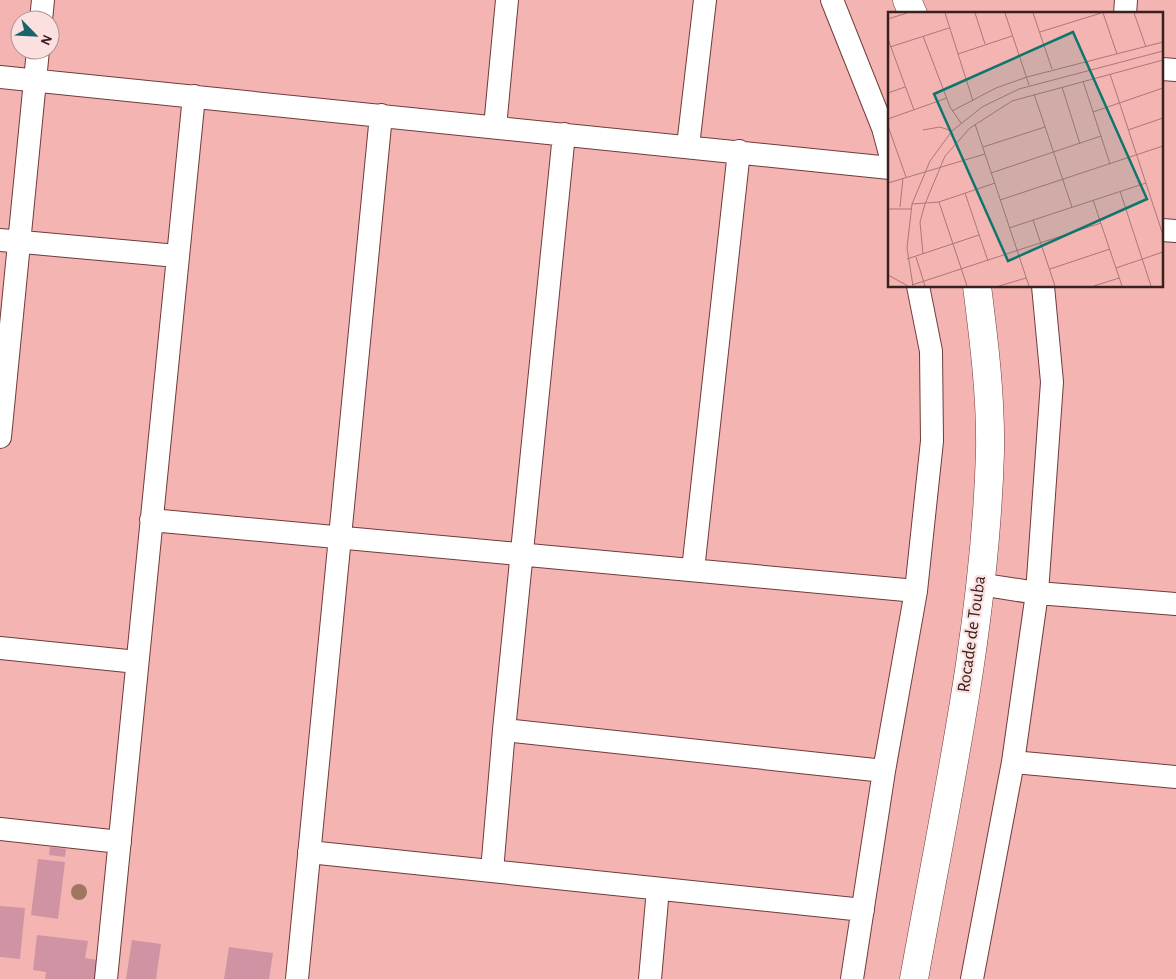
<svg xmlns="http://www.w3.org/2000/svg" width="1176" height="979" viewBox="0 0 1176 979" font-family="'Alegreya Sans',sans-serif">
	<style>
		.building { fill: #cf93a3 }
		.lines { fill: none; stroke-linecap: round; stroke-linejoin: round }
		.minor-casing { stroke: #703b3a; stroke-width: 24 }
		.primary-casing { stroke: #703b3a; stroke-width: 29 }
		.minor { stroke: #fff; stroke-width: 22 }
		.primary { stroke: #fff; stroke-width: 28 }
		.tree { fill: #9f775f }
		.labels { text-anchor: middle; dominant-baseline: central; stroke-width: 4.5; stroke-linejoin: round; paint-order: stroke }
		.street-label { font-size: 18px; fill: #392120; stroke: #fbe0df }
		.inset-road { fill: none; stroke: #a97978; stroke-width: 1 }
		.view { fill: #0f766e; fill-opacity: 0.15; stroke: #0f766e; stroke-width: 2.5 }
		.inset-edge { fill: none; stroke: #392120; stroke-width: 2.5 }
	</style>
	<rect width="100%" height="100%" fill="#f4b4b2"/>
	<path class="building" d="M50,847l16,2 -1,8 -16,-2z
		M38,859l27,3 -7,57 -27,-4z
		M0,906l25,2 -5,51 -20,-2z
		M37,935l51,6 -3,17 12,2 -2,19h-50l1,-7 -13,-2z
		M132,940l29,4 -5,35h-30z
		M229,947l44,6 -4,26h-45z"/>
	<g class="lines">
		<g class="minor-casing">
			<path id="minor" d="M832,0l51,128 7,26
				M1125,14l1,-14
				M41,20l2,-20
				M1162,69l14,1
				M0,77l890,91
				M495,127l12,-127
				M688,146l17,-146
				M1162,230l14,1
				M0,240l177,16
				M0,437l38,-387
				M151,520l765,71
				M693,570l46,-419
				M979,584l58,9 139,11
				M0,648l137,14
				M504,730l380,41
				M1013,762l163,15
				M0,829l120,13
				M309,852l554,58
				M492,871l12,-141 60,-596
				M106,979l88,-883
				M297,979l84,-864
				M650,979l8,-90
				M852,979l32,-208 32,-180 16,-150 -1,-90 -13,-65
				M972,979l41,-217 24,-169 15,-211 -9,-96"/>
		</g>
		<g class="primary-casing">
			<path id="primary" d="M907,0l6,14
				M914,979c31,-174 71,-350 76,-527 1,-55 -6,-111 -13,-166"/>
		</g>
		<use href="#minor" class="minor"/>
		<use href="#primary" class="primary"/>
	</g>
	<circle class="tree" cx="79" cy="892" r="8"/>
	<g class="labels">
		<g class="street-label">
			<text transform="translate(972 634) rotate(-82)">Rocade de Touba</text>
		</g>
	</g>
	<g transform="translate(888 12)">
		<rect width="275" height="275" fill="#f4b4b2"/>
		<path class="inset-road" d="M57,1l28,88M87,1l10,31M117,1l24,72M145,1l19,56M215,1l14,41M246,1l12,34M0,7l19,-6M152,20l61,-19M35,24l27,71 11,16M0,27l26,71M2,35l59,-19M70,42l54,-18M222,62l53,161M195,69l27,83M174,75l18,57M0,81l17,-6M146,82l38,113M64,99l44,-23 31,-11 136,-35M205,100l70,-24M0,107l59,-21M87,112l54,162M0,114l18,51M35,118l17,-3 12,4M240,118l35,-12M95,135l62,-20M103,161l110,-37M0,171l97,-29M232,179l31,95M77,181l23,68M112,188l163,-54M205,188l29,86M51,190l28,84M24,192l27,-2 56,-19M12,195l3,-29M0,197h23M145,208l22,66M121,216l137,-45M35,242l-3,-32 5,-18 20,-48 25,-28 42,-27 151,-41M28,245l9,29M19,247l72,-24M228,256l47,-16M162,257l60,-20M0,263l20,11M24,273l189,-62M25,274l-6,-38 5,-44 18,-43 22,-30 30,-24 37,-18 144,-38M111,274l27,-8M206,274l25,-8"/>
		<path class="view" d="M185,20l74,167 -139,62 -74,-167z"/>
		<rect width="275" height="275" class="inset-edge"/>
	</g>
	<g transform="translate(35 35) rotate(114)"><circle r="24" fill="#fbe0df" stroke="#ad9493"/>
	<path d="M0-4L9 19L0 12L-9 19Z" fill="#17656a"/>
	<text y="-8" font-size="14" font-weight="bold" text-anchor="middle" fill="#392120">N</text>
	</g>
</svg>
